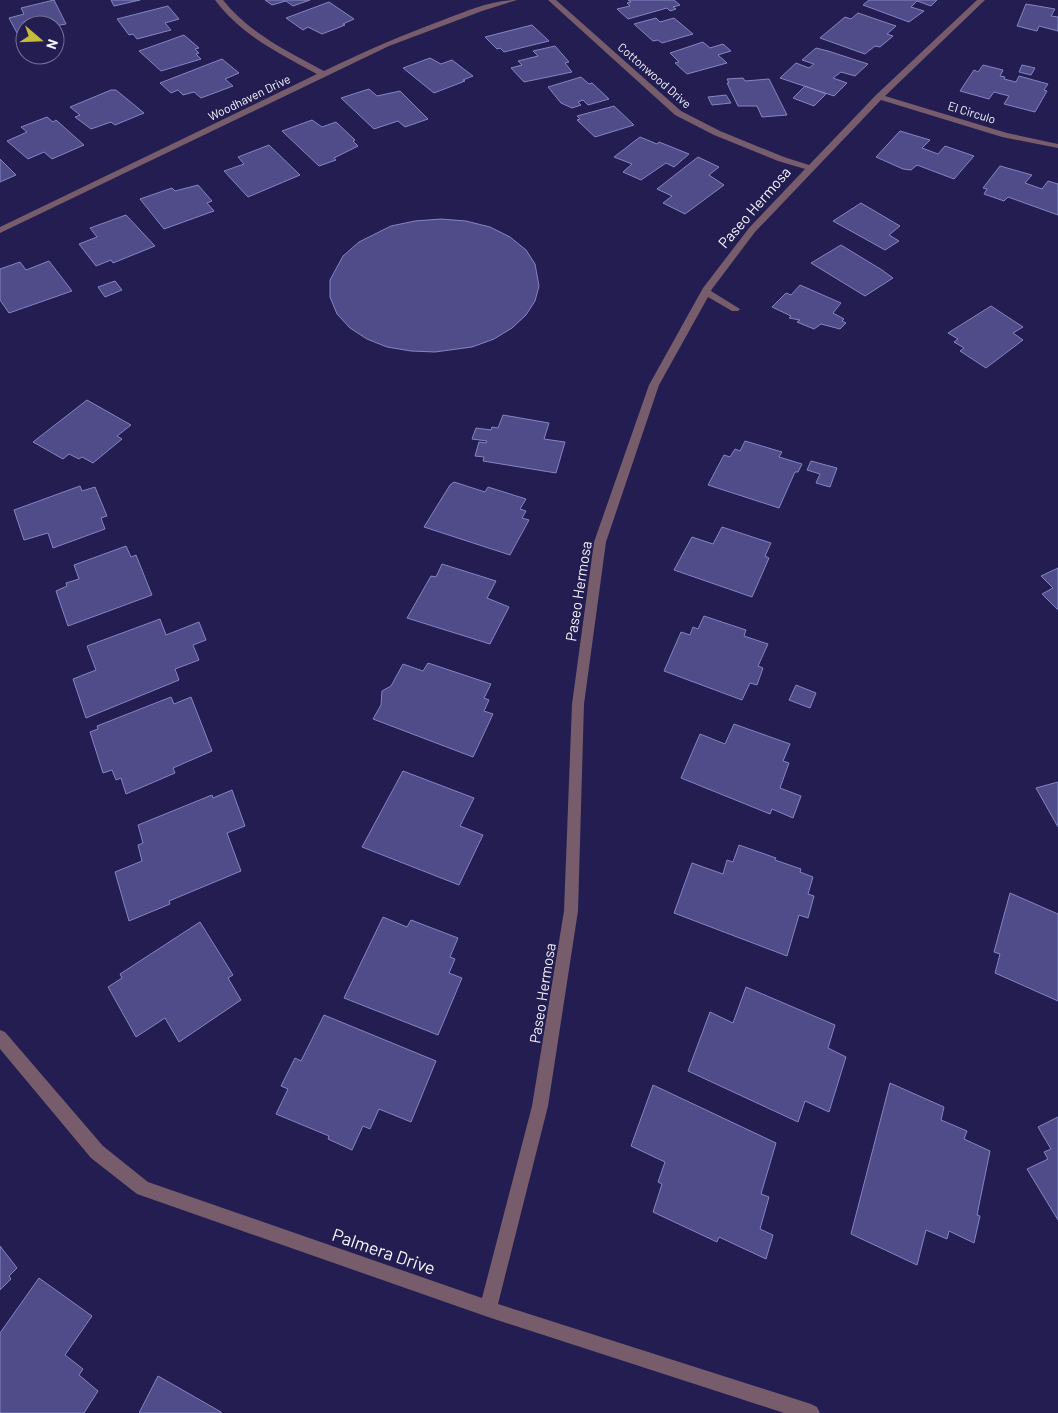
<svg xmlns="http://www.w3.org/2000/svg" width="1058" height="1413" viewBox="0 0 1058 1413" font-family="Barlow,sans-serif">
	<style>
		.building { fill: #4f4c89; stroke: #8585c2 }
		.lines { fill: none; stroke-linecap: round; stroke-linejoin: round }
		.minor { fill: #775c6b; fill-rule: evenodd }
		.labels { text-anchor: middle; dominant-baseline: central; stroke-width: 4; stroke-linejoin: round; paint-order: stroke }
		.far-street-label { font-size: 12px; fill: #f4f4fb; stroke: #231d51 }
		.street-label { font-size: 15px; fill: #f4f4fb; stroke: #231d51 }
		.near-street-label { font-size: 18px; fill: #f4f4fb; stroke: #231d51 }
	</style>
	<rect width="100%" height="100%" fill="#231d51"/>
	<path class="building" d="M54,0l12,24 -11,2 -30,-1v6l-8,2 -8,-15 15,-4 -3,-6z
		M111,0h29l-26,6z
		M265,0h45l-17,6 -7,-5 -14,4z
		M628,0h46l6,5 -7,2 3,2 -6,2 -3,-3 -39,11 -11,-10 13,-3 -3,-3 4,-1z
		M869,0h68l-6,6 -14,-5 -6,6 13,4 -15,11 -46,-17z
		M329,2l25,17 -11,5 2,1 -23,9 -14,-7 -5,3 -17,-12z
		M1026,4l29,5 -4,7 7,1v14l-19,-5 -2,5 -20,-5z
		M168,6l11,13 -14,4 6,7 -34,9 -4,-5 -4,1 -12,-16z
		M858,13l38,13 -9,8 6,2 -13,11 -5,-1 -10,8 -45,-16 25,-21 6,2z
		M656,18l4,4 14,-4 19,16 -31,9 -4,-3 -5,1 -19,-17z
		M532,25l17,16 -45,11 -4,-4 -3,1 -12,-12z
		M184,35l15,13 -4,1 4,4 -3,1 5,5 -40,12 -22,-20z
		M703,42l7,6 13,-4 8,7 -13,4 9,8 -40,11 -12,-11 4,-1 -9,-9z
		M555,46l14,16 -4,1 7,9 -48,10 -13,-14 11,-3 -4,-4 20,-5 -5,-5z
		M816,48l12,3 40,13 -13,12 -14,-4 -8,6 14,5 -13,13 -54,-18 16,-15 13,5 5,-4 -12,-4z
		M430,58l11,6 11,-4 21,16 -10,4 2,1 -31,12 -31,-25z
		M222,59l17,14 -14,6 8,7 -32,12 -7,-6 -11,3 -5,-5 -7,3 -11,-10z
		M983,65l20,5 -3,6 5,1 -1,2 12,3 3,-6 29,8 -4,6 3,1 -12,21 -31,-8 5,-8 -15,-4 -5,7 -29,-8 14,-21 4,2z
		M1022,65l13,3 -4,7 -12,-3z
		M581,77l8,7 3,-1 17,16 -21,6 -5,-5 -5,2 3,3 -9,3 -11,-5 -13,-16z
		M743,78l2,3 24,-2 18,36 -25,2 -5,-11h-19l-11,-23h2l-2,-4z
		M805,86l21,8 -12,12 -21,-8z
		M369,89l8,7 23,-5 28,28 -23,8 -7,-6 -24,8 -33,-31z
		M111,90h5l28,23 -29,12 -4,-3 -20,7 -16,-12 5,-2 -10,-8z
		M726,95l5,8 -19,2 -4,-8z
		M614,106l20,19 -39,12 -18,-17 3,-1 -3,-3z
		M47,117l6,5 3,-2 28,25 -32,14 -8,-7 -16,7 -21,-18 20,-9 -6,-5z
		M312,120l10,7 14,-5 19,18 -2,1 5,5 -24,12 2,2 -17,6 -37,-35z
		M900,131l30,9 -8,8 16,6 7,-8 29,10 -20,23 -37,-14 -6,5 -8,-1 -27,-12z
		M640,137l17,7 2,-2 30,12 -15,13 -8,-4 -25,17 -18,-8 9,-8 -18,-7z
		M269,145l31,30 -52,22 -24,-26 20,-7 -6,-7z
		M698,157l21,10 -10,8 15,10 -39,29 -22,-11 9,-7 -15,-7z
		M0,159l16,16 -16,7z
		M1000,166l32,9 -7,8 17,6 6,-8 10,3v31l-50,-18 -4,4 -20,-7 3,-5 -4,-1z
		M198,185l14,16 -5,2 7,8 -50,18 -24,-30 32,-11 3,3z
		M861,203l39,23 -11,9 10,6 -14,9 -52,-29z
		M126,215l29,31 -42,17 -2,-3 -15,6 -17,-22 18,-7 -7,-9z
		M441,219l25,2 24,6 20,10 16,13 9,14 4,22 -4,15 -9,14 -14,13 -18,11 -22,8 -37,5 -24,-1 -24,-4 -20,-8 -17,-11 -13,-14 -7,-17v-17l13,-24 16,-14 32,-16 24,-5z
		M841,245l41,25 11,8 -28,18 -54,-33z
		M49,261l23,30 -63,22 -9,-13v-31l20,-7 6,8z
		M115,281l7,9 -17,7 -7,-10z
		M800,285l41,18 -8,10 11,6 -2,2 4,2 -6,6 -19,-5 -7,5 -17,-7 3,-2 -11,-2 2,-2 -19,-9 14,-14 5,2z
		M991,306l32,21 -10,6 10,7 -37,28 -26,-17 4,-3 -10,-6 4,-3 -10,-6z
		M87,400l44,25 -14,11 5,3 -29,24 -11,-6 -3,2 -10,-5 -6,5 -30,-17z
		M503,415l46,8 -5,16 21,3 -9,31 -73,-12 1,-4 -9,-1 4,-14 7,1 1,-2 -15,-2 4,-11 15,2 1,-3 6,1z
		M745,441l37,11 -3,5 23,7 -4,8h-3l-16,36 -71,-23 16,-30 6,2 5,-8 5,2z
		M811,461l26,7 -7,19 -14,-4 4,-9 -13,-4z
		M454,482l31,10 3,-5 38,12 -6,10 6,2 -4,7 7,2 -19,35 -86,-28 26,-42z
		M80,486l2,5 13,-4 12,29 -6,2 4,11 -52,19 -5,-15 -24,7 -10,-30z
		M722,527l49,16 -6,13 4,2 -17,39 -78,-27 18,-33 21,7z
		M126,546l5,11 5,-2 16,40 -84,31 -12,-35 11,-5 -1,-3 13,-4 -5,-14z
		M442,564l54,17 -9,17 22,9 -19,37 -83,-26 24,-42 5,1z
		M1058,568v42l-16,-16 11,-6 -12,-12z
		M704,616l42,14 -2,6 24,8 -10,22 5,2 -6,17 -7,-2 -8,17 -78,-29 17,-39 9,3 3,-8 5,2z
		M160,619l6,16 33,-13 7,18 -13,5 6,15 -24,9 4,11 -93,38 -13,-39 23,-9 -9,-24z
		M428,663l63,21 -7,14 5,2 -5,11 9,3 -20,43 -100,-38 8,-14 1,-14 9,-5 12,-22 20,7z
		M796,685l20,8 -6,15 -21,-8z
		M171,697l3,7 17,-7 21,54 -39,17 2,5 -49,21 -5,-16 -5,2 -4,-10 -9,3 -13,-41 8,-3 -1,-3z
		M734,724l56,20 -7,17 6,2 -9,25 21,8 -8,22 -21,-9 -2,5 -89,-36 19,-44 25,10z
		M403,771l71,27 -14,28 23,9 -24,50 -97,-38z
		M1058,782v45l-22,-39z
		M232,790l13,36 -18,7 14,38 -72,30 1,3 -41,17 -14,-49 27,-11 -4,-16 5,-2 -5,-18 74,-30 1,3z
		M739,845l37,13 -1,2 26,9 -1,3 13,5 -5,17 6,2 -6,22 -9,-3 -12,41 -113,-43 18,-50 31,11 4,-14 6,2z
		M1010,893l48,21v87l-63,-28 5,-19 -6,-2z
		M383,917l24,10 4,-7 47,18 -8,19 5,2 -6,14 13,5 -24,57 -94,-37z
		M200,922l33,53 -5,3 13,22 -62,42 -14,-24 -29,19 -28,-50 14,-9 -2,-4z
		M746,987l89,38 -7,23 18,9 -17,55 -24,-11 -7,21 -110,-51 22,-59 23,11z
		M324,1015l112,46 -25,61 -32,-13 -9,20 -7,-3 -11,24 -24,-11 1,-3 -53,-22 12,-25 -7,-3 14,-28 6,3z
		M890,1083l54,24 -3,13 26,11 -3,8 26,12 -13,64 3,1 -6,27 -25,-12 -2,8 -21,-9 -9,35 -66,-31z
		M653,1085l123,58 -15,51 8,3 -9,32 13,6 -7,24 -47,-22 -2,5 -64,-30 9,-28 -4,-2 7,-20 -34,-16z
		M1058,1117v103l-31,-51 21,-10 -4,-7 7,-3 -13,-22z
		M0,1246l17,22 -8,8 2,3 -11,11z
		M39,1278l53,38 -27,39 18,14 -4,6 19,16 -14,22h-84v-80z
		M158,1376l63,36v1h-82z"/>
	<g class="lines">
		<path class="minor" d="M215,0h8c26,33 64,51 101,71 39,-19 78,-36 119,-51 24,-9 48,-20 74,-20l-35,11 -93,35 -389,187v-6l317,-153c-37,-20 -76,-39 -102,-74z
			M548,0h8l125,111 39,20 64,26 25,8 67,-70 101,-95h8l-100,96 122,37 51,11v4l-56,-11 -121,-37 -126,132 -43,57 -1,2 29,18 -2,2h-6l-24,-14 -49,88 -53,157 -22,162 -6,207 -30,195 -50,198 313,100 6,3 3,6h-36l-296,-96 -351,-123 -46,-36 -91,-109v-19l5,2 98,114 45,36 334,116 50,-192 32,-195 8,-207 22,-162 55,-157 54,-97 46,-60 56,-59 -27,-8 -64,-26 -39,-20z"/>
	</g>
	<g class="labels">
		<g class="far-street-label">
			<text transform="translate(655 75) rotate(41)">Cottonwood Drive</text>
			<text transform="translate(249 97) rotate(-26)">Woodhaven Drive</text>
			<text transform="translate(972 112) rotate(17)">El Circulo</text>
		</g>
		<g class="street-label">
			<text transform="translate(754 207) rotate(-49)">Paseo Hermosa</text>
			<text transform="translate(578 591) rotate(-81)">Paseo Hermosa</text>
			<text transform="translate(542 993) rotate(-81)">Paseo Hermosa</text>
		</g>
		<g class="near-street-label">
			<text transform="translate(384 1251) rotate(19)">Palmera Drive</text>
		</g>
	</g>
	<g transform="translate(40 40) rotate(109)"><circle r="24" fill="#231d51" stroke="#777395"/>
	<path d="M0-4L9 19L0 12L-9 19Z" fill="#c7bb3c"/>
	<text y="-8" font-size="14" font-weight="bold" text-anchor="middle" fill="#f4f4fb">N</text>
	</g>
</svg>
